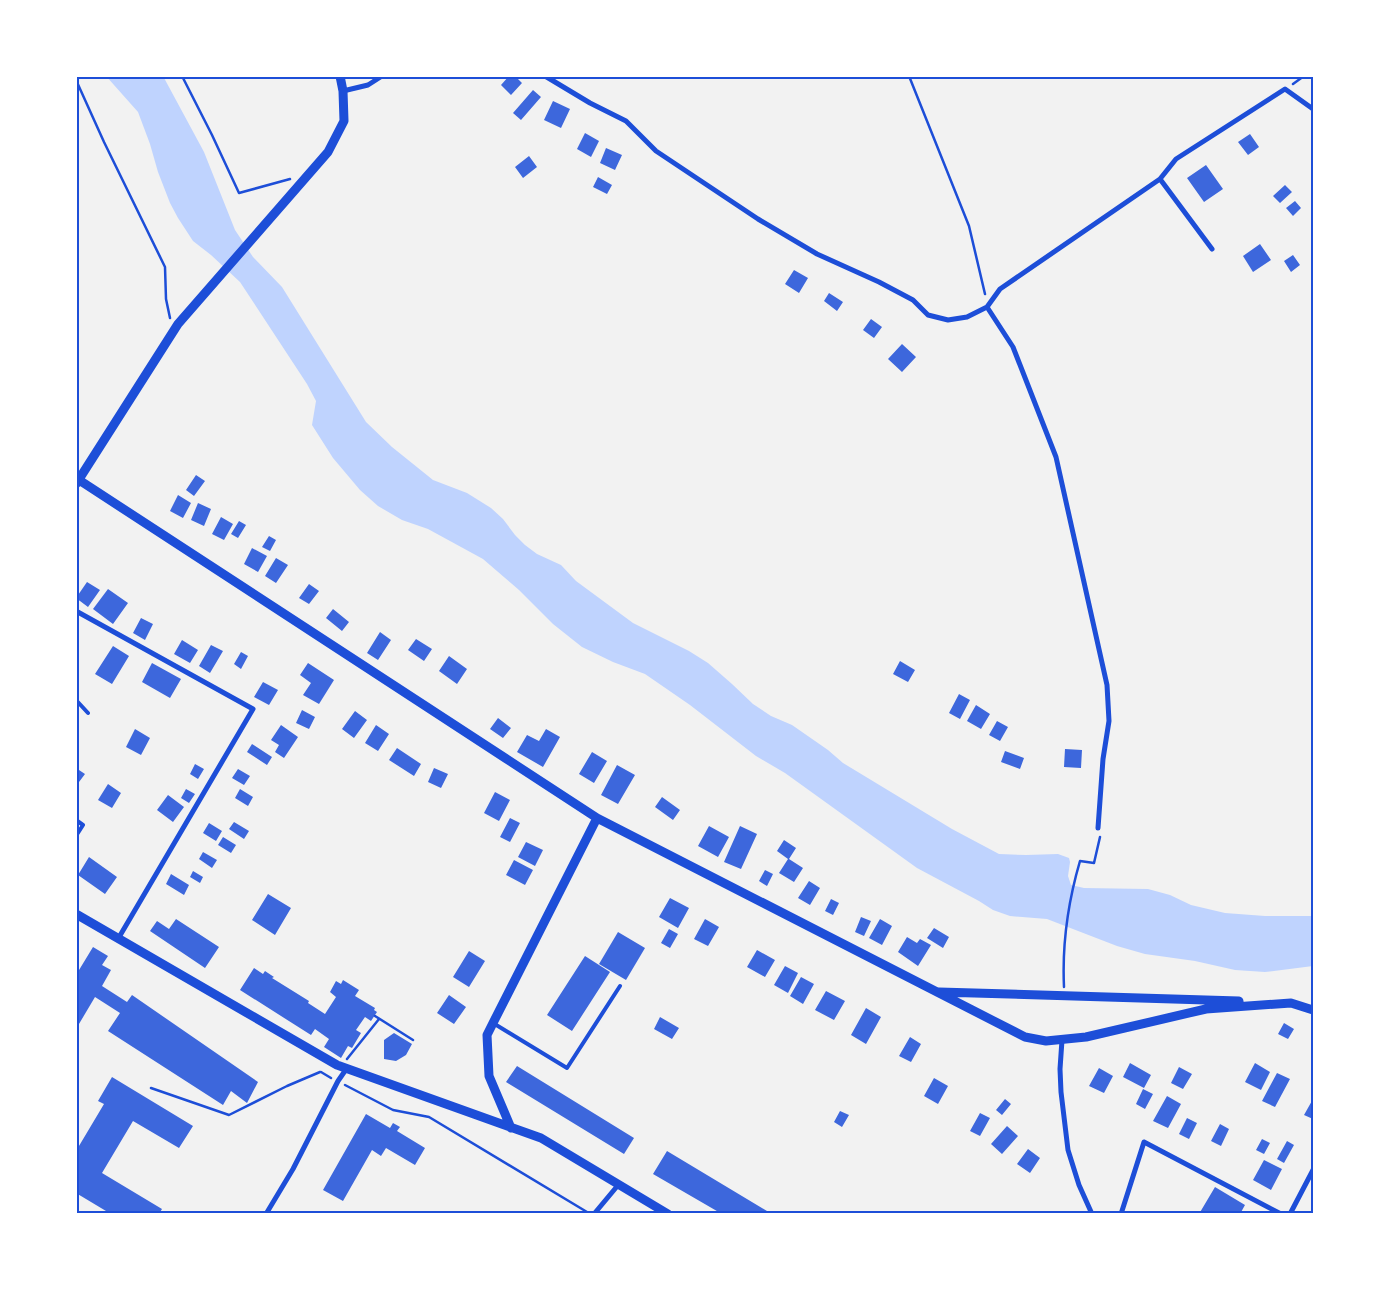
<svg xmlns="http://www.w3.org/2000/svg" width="1389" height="1290" viewBox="0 0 1389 1290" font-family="Merriweather,serif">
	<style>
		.water { fill: #bfd3fe }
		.building { fill: #3d67dc }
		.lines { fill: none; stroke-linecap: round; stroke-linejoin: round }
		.path { stroke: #1d4ed8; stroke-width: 2.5 }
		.service { stroke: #1d4ed8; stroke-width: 4 }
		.minor { stroke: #1d4ed8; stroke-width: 5 }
		.tertiary { stroke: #1d4ed8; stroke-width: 9 }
		.neatline { fill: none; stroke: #1d4ed8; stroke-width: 2 }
	</style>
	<rect width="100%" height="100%" fill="#f2f2f2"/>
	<path class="water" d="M106,76h57l41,76 31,78 18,27 29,30 84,135 26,25 41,33 34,13 24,15 12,11 12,16 10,10 12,9 24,11 15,16 57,42 56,28 19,12 24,21 21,20 18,12 21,9 36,25 15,13 109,66 47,25 27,1 32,-1 11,4 1,4 -2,14 3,9 13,3 64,1 22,6 21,10 34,8 40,3h48v50l-48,6 -30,-2 -40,-9 -50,-7 -28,-8 -70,-27 -37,-3 -17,-6 -14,-9 -62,-33 -132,-95 -29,-17 -66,-51 -45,-31 -32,-12 -31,-15 -29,-23 -34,-34 -36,-31 -55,-30 -26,-9 -24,-14 -18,-16 -27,-32 -21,-33 4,-24 -9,-17 -67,-102 -29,-27 -18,-14 -15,-23 -8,-15 -12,-31 -8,-28 -12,-32z"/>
	<path class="building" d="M509,76h6l7,7 -11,12 -10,-10z
		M533,90l8,7 -20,23 -8,-7z
		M553,101l17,8 -9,19 -17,-8z
		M585,133l14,8 -8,16 -14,-8z
		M1250,134l9,13 -11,8 -10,-13z
		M606,148l16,7 -7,15 -15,-7z
		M529,156l8,11 -14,11 -8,-11z
		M1206,165l17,24 -19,13 -17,-24z
		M598,177l14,8 -5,9 -14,-7z
		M1285,185l7,7 -12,11 -7,-7z
		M1295,201l6,7 -8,8 -7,-8z
		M1260,244l11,16 -18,12 -10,-16z
		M1293,255l7,10 -9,7 -7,-11z
		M794,270l14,8 -9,15 -14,-9z
		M829,293l14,9 -6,9 -13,-10z
		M871,319l11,8 -8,11 -11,-8z
		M902,344l14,13 -14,15 -14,-13z
		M196,475l9,6 -11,15 -8,-6z
		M178,495l13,8 -8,15 -13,-7z
		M198,503l13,6 -7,17 -13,-6z
		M221,517l12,7 -9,16 -12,-6z
		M239,521l7,4 -8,13 -7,-4z
		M269,536l7,4 -6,11 -8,-4z
		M252,548l15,8 -9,16 -14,-8z
		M276,558l12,7 -12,18 -11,-7z
		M87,582l13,8 -12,17 -12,-9z
		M309,584l10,7 -10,13 -10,-6z
		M108,589l20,14 -15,21 -20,-15z
		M333,609l16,13 -7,9 -16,-13z
		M141,618l12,6 -8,16 -12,-7z
		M380,632l11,8 -13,20 -11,-7z
		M416,639l16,10 -8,12 -16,-11z
		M182,640l16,10 -8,13 -16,-9z
		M211,645l12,6 -13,22 -11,-7z
		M113,646l16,10 -17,28 -17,-10z
		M241,652l7,4 -7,13 -7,-5z
		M449,656l18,13 -10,15 -18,-13z
		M900,661l15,9 -7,12 -15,-8z
		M152,663l29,16 -11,19 -28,-16z
		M308,663l26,17 -15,24 -16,-9 8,-12 -11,-8z
		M263,682l15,8 -9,15 -15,-8z
		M959,694l11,6 -10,19 -11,-6z
		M976,705l14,9 -9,15 -14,-8z
		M302,710l13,7 -6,12 -13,-6z
		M355,711l12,9 -13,18 -12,-9z
		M498,718l13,10 -8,10 -13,-9z
		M997,721l11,6 -8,14 -11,-6z
		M281,725l17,12 -14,21 -9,-6 4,-7 -8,-5z
		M376,725l13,9 -11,17 -13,-8z
		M135,729l15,9 -9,17 -15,-8z
		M546,729l14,8 -17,30 -26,-15 10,-17 12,6z
		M252,744l20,13 -5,8 -20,-13z
		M397,748l24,16 -7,12 -25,-16z
		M1065,749l17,1 -1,18 -17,-1z
		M1005,751l19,7 -4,11 -19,-7z
		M592,752l15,9 -13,22 -15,-9z
		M195,764l9,5 -6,10 -8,-5z
		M617,765l18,10 -17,29 -17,-9z
		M76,768l9,6 -9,12z
		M434,768l14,6 -7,14 -13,-6z
		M238,769l12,7 -6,9 -12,-7z
		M108,784l13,9 -9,15 -14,-8z
		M186,789l9,5 -6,9 -8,-5z
		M240,789l13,8 -5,9 -13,-8z
		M495,792l15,8 -11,21 -15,-8z
		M168,795l16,12 -11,15 -16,-12z
		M662,797l18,13 -7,10 -18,-13z
		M510,818l10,5 -10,19 -10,-5z
		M234,822l15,9 -5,8 -15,-10z
		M209,823l13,8 -6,10 -13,-8z
		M709,826l20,11 -11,20 -20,-11z
		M740,826l17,8 -16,35 -17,-7z
		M223,837l13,8 -5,8 -13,-8z
		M784,840l12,8 -7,11 14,9 -9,14 -15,-9 9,-14 -11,-8z
		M526,842l17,8 -8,16 -17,-9z
		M203,852l14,8 -5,8 -13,-9z
		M89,857l28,20 -12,17 -27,-19z
		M514,860l19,10 -8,15 -19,-10z
		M765,870l8,4 -6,12 -8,-5z
		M193,871l10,6 -3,6 -10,-6z
		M171,874l18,11 -5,10 -18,-11z
		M809,881l11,7 -10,17 -12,-7z
		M268,894l23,14 -16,27 -23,-15z
		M670,898l19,10 -11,20 -19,-11z
		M831,899l8,4 -6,12 -8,-4z
		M861,917l10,4 -7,15 -9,-4z
		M176,919l43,28 -14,21 -55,-37 7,-10 12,8z
		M705,919l14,8 -11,19 -14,-7z
		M880,919l12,7 -10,19 -13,-7z
		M934,928l15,9 -6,11 -16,-10z
		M669,929l9,5 -8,14 -9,-5z
		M618,932l27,16 -19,32 -27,-16z
		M907,937l10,6 3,-4 11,6 -13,21 -20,-14z
		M93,947l15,9 -6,9 9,5 -9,16 25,16 5,-7 126,87 -11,21 -16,-12 -8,14 -115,-74 12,-18 -25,-16 -19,32v-54z
		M757,950l18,10 -10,17 -18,-10z
		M469,951l16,10 -16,26 -16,-10z
		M585,956l25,16 -38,59 -25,-16z
		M785,966l13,7 -10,20 -14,-8z
		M254,968l9,6 2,-3 9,6 -2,1 37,23 -1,2 17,11 11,-17 -6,-5 6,-11 5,3 2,-4 16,10 -4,6 20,12 -1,2 3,2 -6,9 -6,-4 -9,13 5,3 -9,15 -4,-2 -7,12 -17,-11 5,-8 -14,-10 -4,6 -71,-45z
		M801,977l13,7 -11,20 -13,-8z
		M826,991l19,10 -11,19 -19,-10z
		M449,995l17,12 -12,17 -17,-11z
		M866,1008l15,9 -15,27 -15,-9z
		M660,1017l19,11 -7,11 -18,-10z
		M1284,1023l10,6 -6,10 -10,-5z
		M394,1033l18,11 -6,11 -10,6 -12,-2v-19z
		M910,1037l11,7 -10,18 -12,-6z
		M1130,1063l21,12 -7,13 -21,-11z
		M1255,1063l15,9 -9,18 -16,-8z
		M517,1066l117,72 -10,16 -118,-72z
		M1179,1067l13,7 -9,15 -12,-6z
		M1099,1068l14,8 -9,17 -15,-7z
		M1277,1073l13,6 -15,28 -13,-6z
		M112,1077l81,49 -14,22 -46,-27 -31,52 60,36 -3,5h-48l-35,-21v-42l28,-47 -6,-3z
		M934,1078l14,8 -10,18 -14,-8z
		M1143,1089l10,5 -8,15 -9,-5z
		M1167,1096l14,8 -13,24 -15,-7z
		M1005,1099l6,5 -9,11 -6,-5z
		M1313,1099v20l-9,-4z
		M840,1111l9,4 -7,12 -8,-5z
		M980,1113l10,5 -10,18 -10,-5z
		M366,1114l24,14 3,-5 7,4 -3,4 28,17 -10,17 -29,-17 -5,8 -9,-6 -29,51 -20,-11z
		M1187,1118l10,5 -8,16 -10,-5z
		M1220,1124l9,5 -8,17 -10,-5z
		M1007,1126l11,10 -16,18 -11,-10z
		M1262,1139l8,4 -6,11 -8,-4z
		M1287,1141l7,4 -10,18 -7,-4z
		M1028,1149l12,9 -10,15 -13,-9z
		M667,1151l105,63h-50l-69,-40z
		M1264,1160l18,9 -11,21 -18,-10z
		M1215,1187l30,18 -5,9h-41z"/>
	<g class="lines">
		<path class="path" d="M182,76l30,59 27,58 51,-14
			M909,76l60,150 16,68
			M76,80l28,62 61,125 1,32 4,19
			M1293,84l11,-8
			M1064,987c-2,-43 4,-85 16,-126l14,2 6,-26
			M375,1016l38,24
			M347,1059l32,-40
			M321,1072l10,6
			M345,1085l48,25 36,7 158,95
			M151,1088l78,27 58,-29 33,-14"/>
		<path class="service" d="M76,700l12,13
			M76,820l7,5 -7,11
			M493,1023l74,45 53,-82"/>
		<path class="minor" d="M545,76l45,27 36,18 30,30 102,68 59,35 62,28 34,18 15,15 20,5 19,-3 20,-10 13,-18 160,-110 52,70
			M343,91l25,-6 14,-9
			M1160,179l16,-20 109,-70 28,20
			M987,307l26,40 43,110 51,228 2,36 -6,38 -5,69
			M76,611l177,98 -135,230
			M1062,1040l-2,29 1,23 7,58 11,35 13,29
			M266,1214l27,-45 45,-88 9,-13
			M594,1214l25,-30
			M1121,1214l23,-72 137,72
			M1290,1214l23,-44"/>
		<path class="tertiary" d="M76,478l521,340 428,219 21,4 40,-4 120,-28 85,-6 22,7
			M76,484l102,-160 150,-172 16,-31 -1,-30 -3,-15
			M76,914l261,151 204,73 127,76
			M939,992l300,9
			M511,1128l-22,-52 -2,-41 6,-12 104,-205"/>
	</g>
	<rect width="1389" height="1290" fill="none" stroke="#ffffff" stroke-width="155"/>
	<rect x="78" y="78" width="1234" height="1134" class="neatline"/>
</svg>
